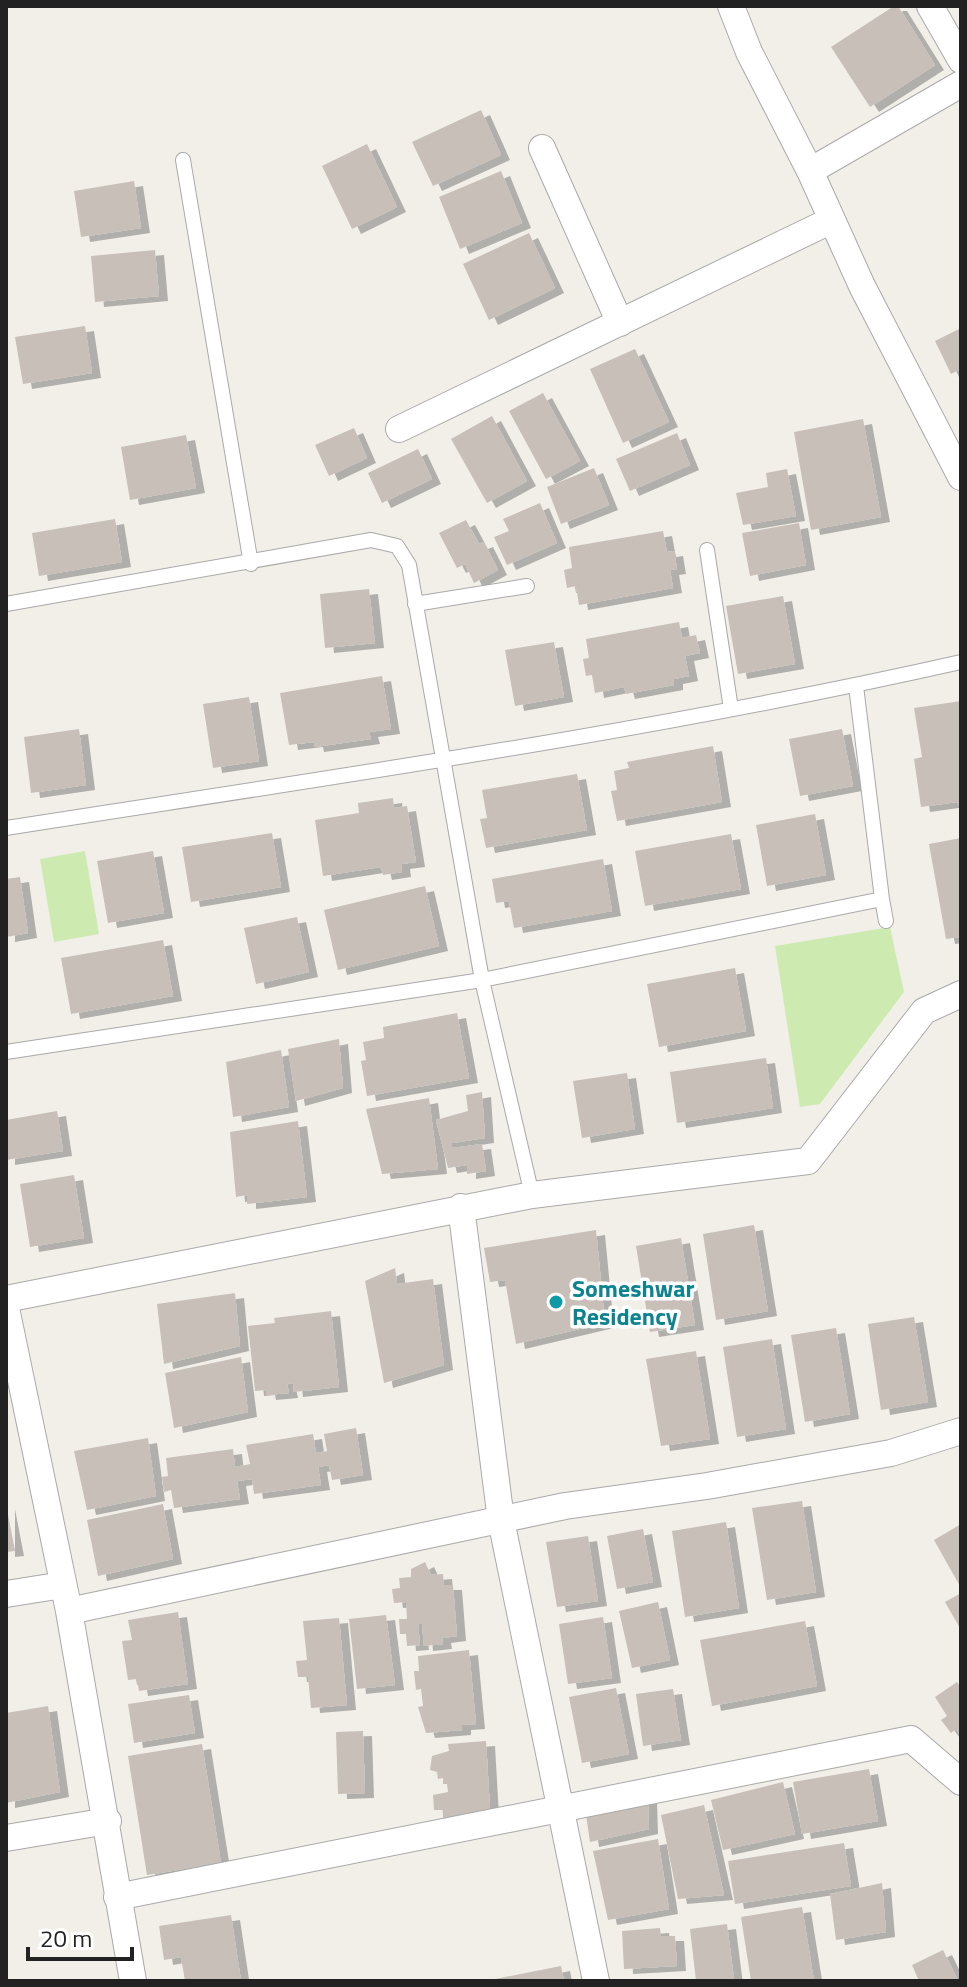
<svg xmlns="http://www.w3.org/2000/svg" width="967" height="1987" viewBox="0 0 967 1987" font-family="'Titillium Web',sans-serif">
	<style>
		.grass { fill: #cdebb0 }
		.building { fill: #c7bfb8; filter: url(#shadow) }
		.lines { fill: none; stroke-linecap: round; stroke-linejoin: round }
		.lane-casing { stroke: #a9a9a9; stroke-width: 16 }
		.street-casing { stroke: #a9a9a9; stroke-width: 28 }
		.lane { stroke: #fff; stroke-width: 14 }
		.street { stroke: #fff; stroke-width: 26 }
		.culture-dot { fill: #0f9aa8; stroke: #fff; stroke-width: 3 }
		.labels { text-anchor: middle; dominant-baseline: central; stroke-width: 7; stroke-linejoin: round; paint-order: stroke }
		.culture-label { font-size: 24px; font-weight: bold; fill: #0d838f; stroke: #fff; text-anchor: start }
	</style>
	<defs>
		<filter id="shadow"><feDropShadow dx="9" dy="5" stdDeviation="0" flood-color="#0004"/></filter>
	</defs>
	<rect width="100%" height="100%" fill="#f2efe9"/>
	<path class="grass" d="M85,851l14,83 -45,8 -14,-83z
		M890,927l14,65 -84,112 -20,3 -25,-161z"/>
	<path class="building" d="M894,6h4l37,59 -65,42 -39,-60z
		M481,110l20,45 -68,31 -21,-44z
		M367,144l30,63 -45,22 -30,-63z
		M501,171l21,52 -62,26 -21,-52z
		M134,181l7,47 -60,9 -7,-46z
		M529,233l26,55 -66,32 -26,-56z
		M155,250l4,46 -64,6 -4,-46z
		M85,326l7,47 -69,11 -8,-47z
		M961,328v41l-10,5 -16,-33z
		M635,349l34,73 -46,21 -33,-74z
		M543,393l37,68 -34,18 -37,-68z
		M492,416l35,65 -40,22 -36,-64z
		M863,419l18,98 -70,13 -17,-98z
		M354,428l13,30 -38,18 -14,-31z
		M677,433l13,32 -60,26 -14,-32z
		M186,435l10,53 -66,12 -9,-53z
		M418,449l14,30 -50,24 -14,-30z
		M594,468l15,37 -48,19 -14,-37z
		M787,469l9,47 -53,9 -7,-32 32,-6 -2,-14z
		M540,503l17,40 -50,22 -13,-28 15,-6 -6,-12z
		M115,519l7,43 -83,14 -7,-43z
		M466,520l13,24 5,-2 14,28 -24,13 -9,-19 -8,4 -18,-35z
		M799,523l7,42 -56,11 -8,-43z
		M663,531l4,21 7,-1 3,18 -7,1 3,18 -94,17 -3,-19 -9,2 -3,-18 8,-2 -3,-21z
		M369,589l6,54 -50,5 -5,-54z
		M783,596l12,68 -57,10 -12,-68z
		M679,622l3,16 14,-3 4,18 -15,3 4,20 -15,3v6l-48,9 -2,-7 -29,6 -3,-18 -6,1 -3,-17 6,-1 -3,-19z
		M554,642l10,55 -49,9 -10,-56z
		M382,676l9,53 -22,3 2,7 -56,8 -1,-5 -25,3 -9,-52z
		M249,697l10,64 -46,7 -10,-64z
		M961,701v107l-4,-6 -36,5 -7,-48 8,-2 -8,-49z
		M79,729l7,56 -55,8 -7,-56z
		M842,729l11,57 -53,10 -11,-57z
		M713,746l9,56 -105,19 -6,-30 6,-1 -3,-19 15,-3 -2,-6z
		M577,774l10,56 -101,18 -6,-29 7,-1 -5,-28z
		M393,798l1,10 13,-2 9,56 -15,2 1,8 -19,3 -2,-8 -58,9 -8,-56 44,-7 -1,-10z
		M815,814l11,61 -59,11 -11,-61z
		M272,833l9,54 -90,15 -9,-55z
		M731,834l10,55 -96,17 -10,-55z
		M961,838v99l-15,2 -17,-95z
		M153,851l11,62 -56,10 -11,-62z
		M603,859l9,52 -98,17 -5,-27 -13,2 -4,-24z
		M20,877l8,56 -22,4v-58z
		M425,886l14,60 -101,24 -14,-60z
		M297,917l12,55 -53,12 -12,-56z
		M163,940l10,56 -102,18 -10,-56z
		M735,968l11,63 -87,16 -12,-63z
		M457,1013l12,65 -102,18 -6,-35 5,-1 -3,-18 21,-4 -1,-11z
		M339,1039l4,49 -47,13 -8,-52z
		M281,1050l8,57 -56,10 -7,-55z
		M766,1058l7,50 -96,15 -7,-51z
		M627,1073l8,56 -53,9 -9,-57z
		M482,1092l3,46 -33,5v5l30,-4 4,27 -19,3v-9l-19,3 -12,-48 32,-9 -2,-16z
		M429,1098l9,71 -56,5 -16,-65z
		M57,1111l6,40 -57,9v-40z
		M298,1121l9,76 -60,7v-9l-11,2 -6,-65z
		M74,1175l10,63 -54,9 -10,-63z
		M754,1225l14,86 -52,9 -13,-86z
		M596,1230l9,93 -89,21 -11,-64 -15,2 -6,-34z
		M681,1238l14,87 -45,7 -14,-86z
		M395,1268l2,16 36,-5 11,86 -60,18 -19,-102z
		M235,1293l5,53 -76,18 -7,-60z
		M331,1311l8,76 -45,5 -1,-9 -6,1 2,9 -22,2 -1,-5 -11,1 -7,-65 27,-3 -1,-5z
		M914,1317l14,85 -47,8 -13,-86z
		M836,1328l14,86 -45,8 -14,-87z
		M772,1339l14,90 -49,8 -14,-90z
		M696,1351l14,88 -49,7 -15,-87z
		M241,1357l7,55 -74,16 -9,-55z
		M356,1428l7,47 -31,5 -3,-15 -11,2 3,18 -67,9 -2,-15 -15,2 3,18 -66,9 -3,-18 -7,2 -2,-15 6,-1 -2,-18 67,-9 2,18 15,-3 -4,-19 67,-11 3,19 11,-2 -3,-17z
		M148,1438l8,58 -69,14 -13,-59z
		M802,1501l14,91 -49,8 -15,-92z
		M6,1504l9,47 -9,1z
		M163,1504l10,55 -75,17 -11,-56z
		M726,1522l13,86 -54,9 -13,-86z
		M961,1524v64l-27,-48z
		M643,1529l10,53 -36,7 -10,-53z
		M588,1536l10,65 -41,6 -11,-65z
		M425,1562l6,13 12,-1 1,11h9l4,51 -15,2 1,6 -19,2 -2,-22h-4l2,21 -13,1 -1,-12h-6l-1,-15h8l-1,-17 -12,1 -2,-14 8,-1 -1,-10 12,-1v-8z
		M961,1593v37l-16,-28z
		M658,1602l12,58 -38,8 -13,-57z
		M178,1612l10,72 -49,7 -2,-12 -9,1 -6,-39 10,-1 -4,-20z
		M386,1615l9,70 -38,4 -8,-70z
		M603,1617l9,61 -44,6 -9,-60z
		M339,1618l8,87 -36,3 -3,-31h-10l-2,-16 11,-1 -4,-39z
		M805,1621l12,65 -105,20 -12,-66z
		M469,1650l7,74 -14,1v5l-36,3 -8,-26 5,-1 -2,-17 -5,1 -2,-19h5l-1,-15z
		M957,1682l4,6v48l-5,-7 -5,4 -10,-13 6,-4 -12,-19z
		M616,1688l13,66 -47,9 -13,-66z
		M673,1689l8,51 -38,6 -7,-52z
		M189,1695l6,38 -61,10 -6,-39z
		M48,1706l12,86 -54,11v-90z
		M363,1731l2,62 -27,1 -2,-62z
		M486,1741l4,69 -12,1 1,6 -36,3v-10h-9l-1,-15 15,-3 -1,-8h-4v-6l-5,1 -1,-7 -7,-2 2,-14 17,-5 -1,-7z
		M202,1744l19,119 -74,12 -19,-119z
		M869,1769l9,52 -76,13 -9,-52z
		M783,1782l12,52 -72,16 -12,-50z
		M648,1797l1,32 -59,13 -5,-34z
		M704,1805l20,90 -46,4 -17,-84z
		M658,1839l11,70 -61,11 -15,-69z
		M844,1843l7,43 -116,18 -7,-43z
		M882,1883l4,49 -50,8 -6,-46z
		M802,1907l12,74h-63l-10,-64z
		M231,1915l10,66h-56l-4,-24 -17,3 -5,-34z
		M727,1924l7,55 -38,2 -6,-52z
		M660,1928l1,8h14l2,30 -53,3 -2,-38z
		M943,1950l15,31h-39l-7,-16z
		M561,1966l3,15h-74v-1z"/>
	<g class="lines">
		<g class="lane-casing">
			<path id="lane" d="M183,160l68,404
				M707,550l24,159
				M6,604l365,-64 26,6 12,19 73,415 50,215
				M415,604l112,-18
				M6,828c319,-50 640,-95 955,-166
				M882,899l4,22
				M6,1052l476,-72 400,-81 -26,-213"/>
		</g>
		<g class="street-casing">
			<path id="street" d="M731,6l18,46 61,119 52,115 99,191
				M930,6l31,54
				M542,148l78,175
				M810,171l151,-87
				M399,429l433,-209
				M461,1207l40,313 95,461
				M6,1299l526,-104 276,-34 116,-150 37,-17
				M6,1308l63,303 64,370
				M6,1594l57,-9
				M69,1611l496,-105 142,-20 184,-33 70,-22
				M6,1838l102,-17
				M117,1897l794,-158 50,43"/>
		</g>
		<use href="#lane" class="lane"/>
		<use href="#street" class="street"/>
	</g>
	<circle class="culture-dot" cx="556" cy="1302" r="8"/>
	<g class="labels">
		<g class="culture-label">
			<text x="572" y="1288">Someshwar<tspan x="572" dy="28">Residency</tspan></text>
		</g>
	</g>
	<rect width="967" height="1987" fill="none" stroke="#222222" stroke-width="16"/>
	<path d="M28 1947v12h104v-12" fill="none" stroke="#222222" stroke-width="4"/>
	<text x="40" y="1947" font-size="24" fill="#222222" stroke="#ffffff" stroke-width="6" paint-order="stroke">20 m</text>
</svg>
